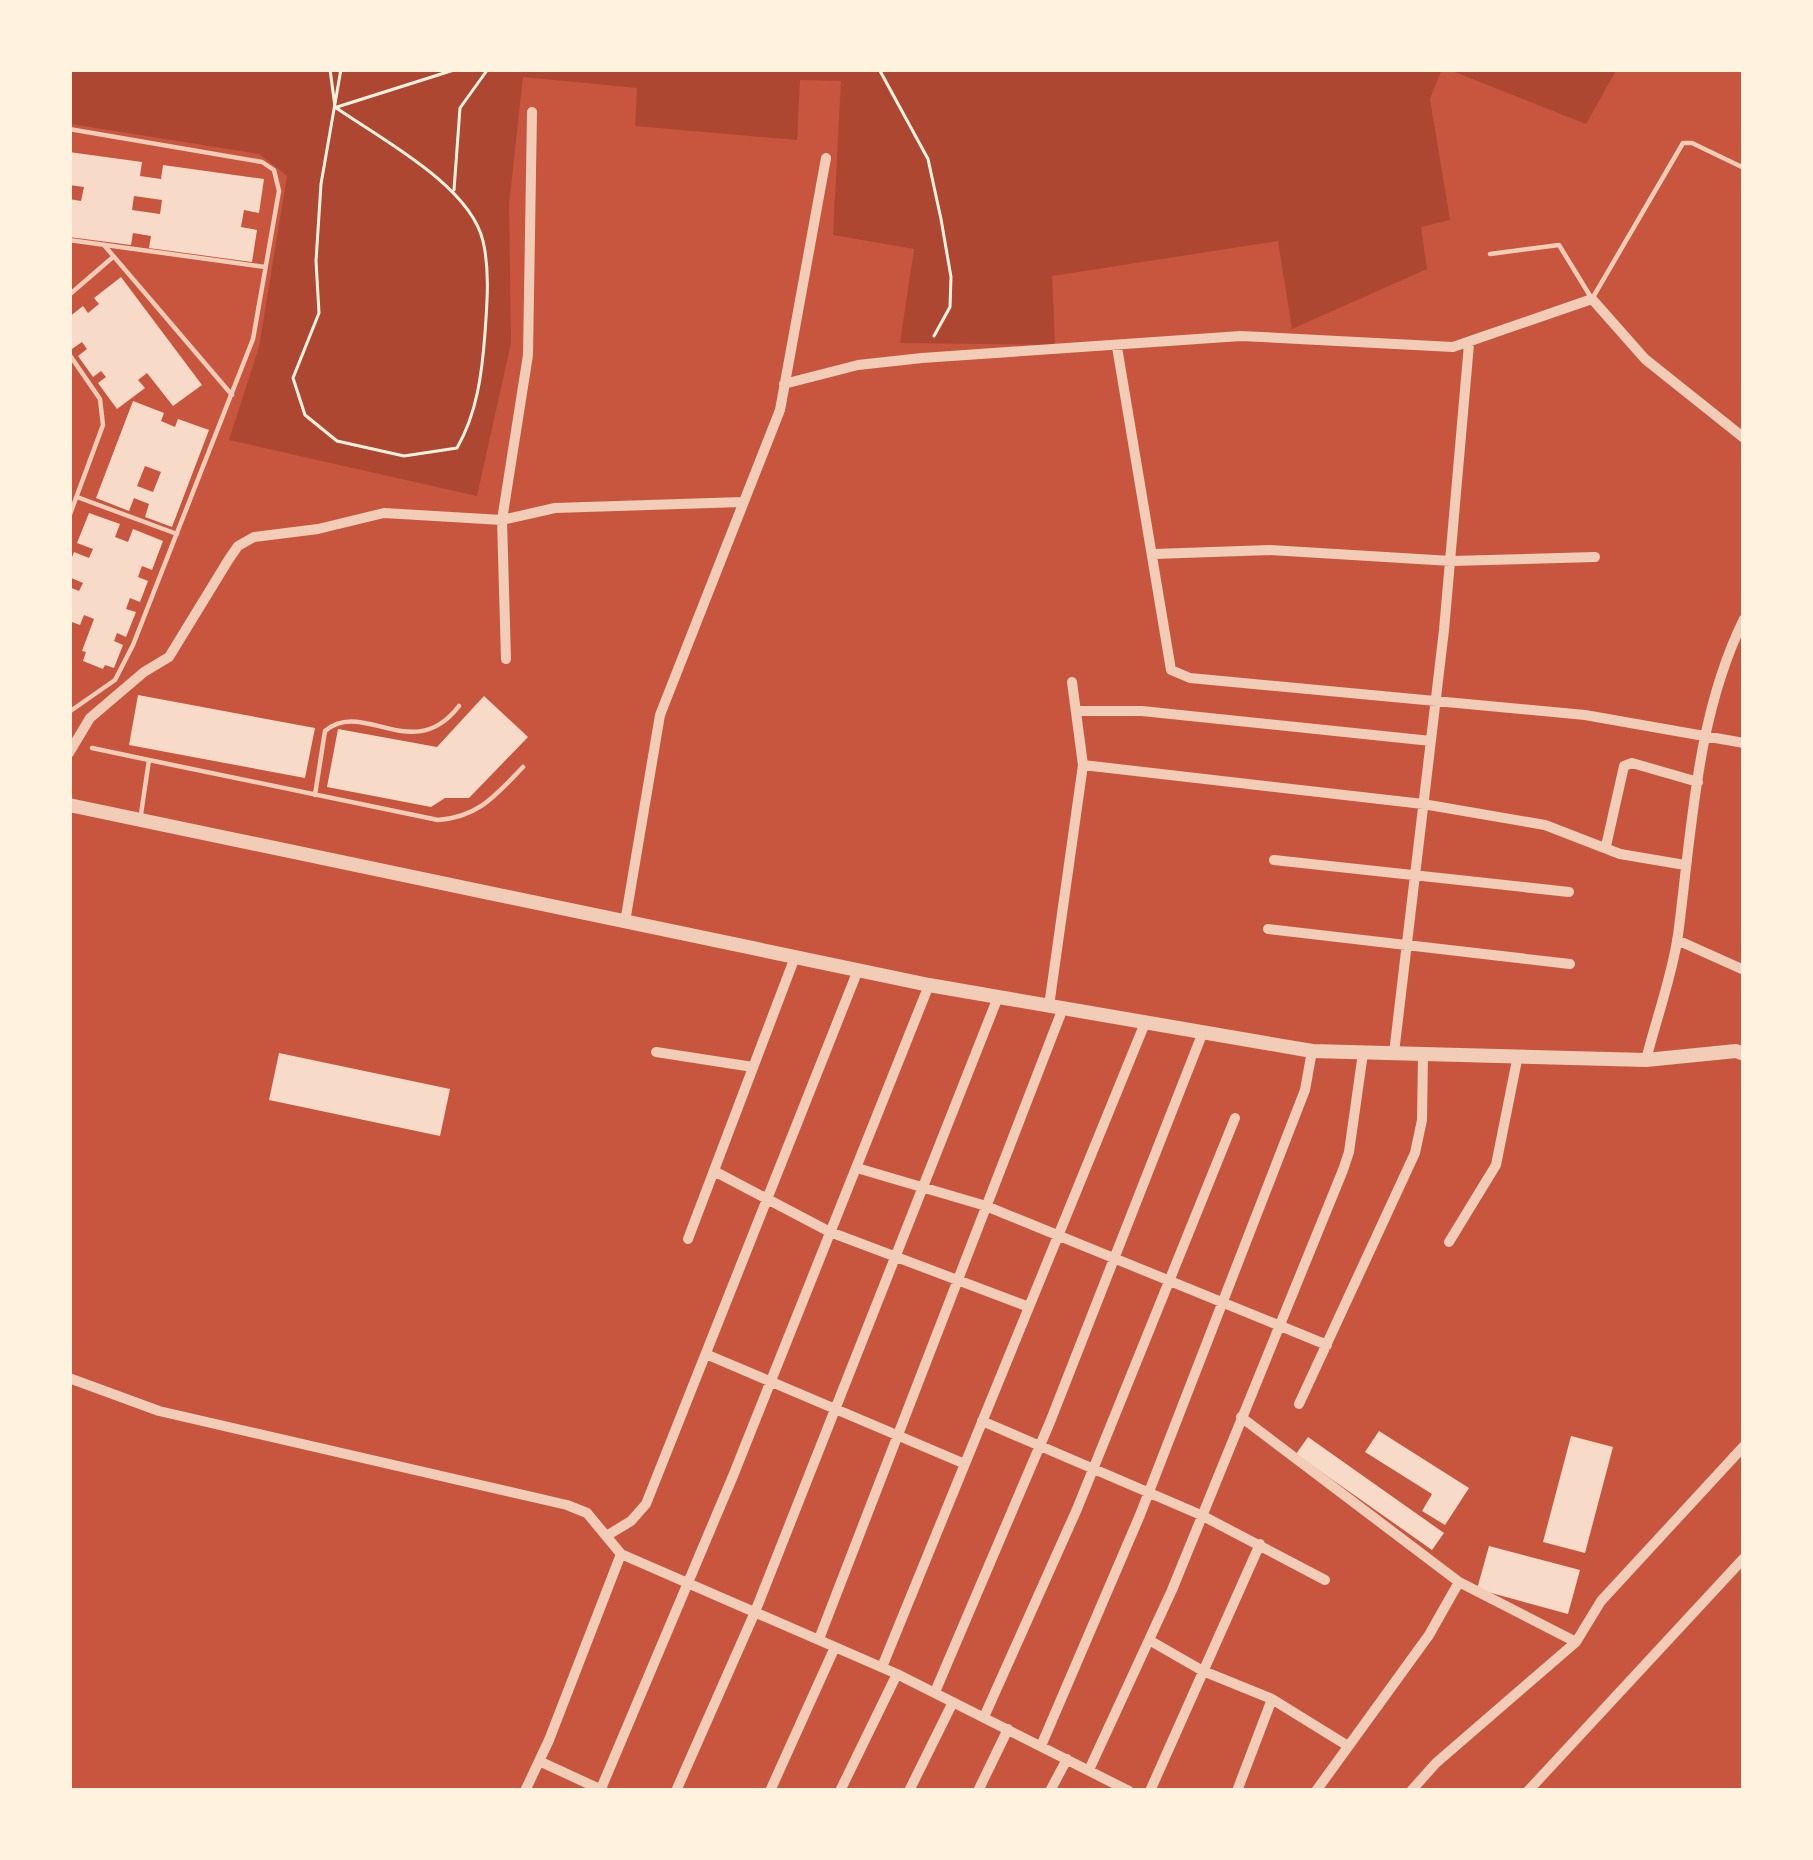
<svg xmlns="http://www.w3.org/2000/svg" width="1813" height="1860" viewBox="0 0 1813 1860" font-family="Commissioner,sans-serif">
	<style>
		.green { fill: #ae4732 }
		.building { fill: #f7dbc8; fill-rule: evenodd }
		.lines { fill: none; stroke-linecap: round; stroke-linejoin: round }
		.path { stroke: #fff3e0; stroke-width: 3 }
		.service { stroke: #f1ccb7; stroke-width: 4.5 }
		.minor { stroke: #f1ccb7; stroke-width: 10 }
		.tertiary { stroke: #f1ccb7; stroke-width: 14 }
	</style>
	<rect width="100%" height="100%" fill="#c8553d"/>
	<path class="green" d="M69,69h1373l-12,30 20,121 -29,7 6,42 -135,60 -14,-88 -226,35 3,69 -155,-2 14,-94 -81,-14 8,-154 -41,-1 -3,60 -162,-14 2,-38 -114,-11 -14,128 2,138 -34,153 -248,-56 30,-93 28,-171 -28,-22 -188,-30z
		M1447,69h170l-31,55z"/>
	<path class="building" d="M69,152l73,10 -2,14 21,3 2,-14 101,14 -5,34 -15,-3 -3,17 16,3 -5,32 -103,-14 2,-12 -18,-3 -2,12 -62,-8v-38l12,2 3,-14 -15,-2zM134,196l28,4 -2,14 -28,-4z
		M121,277l81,108 -29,21 -26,-33 -9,7 7,8 -28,21 -19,-26 8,-6 -5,-6 -8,6 -15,-21 9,-7 -5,-7 -10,7 -3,-4v-28l14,-11 5,7 11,-9 -5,-6z
		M133,401l31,12 -3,8 14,6 3,-8 31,11 -37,97 -27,-10 4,-13 -15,-6 -5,13 -33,-13zM145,466l16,6 -8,20 -16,-6z
		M89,513l31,11 -5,13 13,5 5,-13 30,12 -11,29 -10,-4 -4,11 10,4 -8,21 -10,-4 -4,11 10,3 -10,25 -9,-4 -3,8 9,4 -9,23 -9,-3 -2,4 -20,-8 3,-9 -4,-1 12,-32 -10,-4 -4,10 -11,-4v-34l10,4 4,-8 -14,-6v-12l5,-13 15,6 4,-9 -16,-6z
		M138,695l177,33 -10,50 -176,-33z
		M484,696l44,41 -59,61h-24l-14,9 -104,-20 11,-58 99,18z
		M279,1053l171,36 -10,47 -171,-36z
		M1379,1431l90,57 -24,37 -23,-14 10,-17 -67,-42z
		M1571,1436l42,11 -28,106 -42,-11z
		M1308,1437l136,96 -12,17 -136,-96z
		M1489,1546l91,24 -12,44 -91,-25z"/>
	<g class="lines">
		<path class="path" d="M330,69l5,38c44,31 135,78 148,134 7,30 4,63 2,92 -3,41 -8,80 -28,115l-53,8 -67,-15 -32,-26 -12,-37 26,-65 -3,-52 5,-77 20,-115
			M879,69l49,90 13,60 10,58 -1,30 -16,29
			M337,107l120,-38
			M454,190l6,-82 28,-39"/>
		<path class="service" d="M69,129l193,33 12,8 5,21 -26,148 -120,306 -18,35 -46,32
			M69,240l196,27
			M104,245l128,150
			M1490,254l69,-9 33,54 91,-156h9l52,25
			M69,295l44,-38
			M69,354l31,45 3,26 -34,92
			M77,497l100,37
			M92,748l57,12
			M315,795l10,-64c38,-33 88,35 134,-25
			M141,814l8,-54 289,60c41,-3 58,-25 85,-53"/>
		<path class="minor" d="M1117,347l54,323 19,8 395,37 159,28
			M784,384l74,-19 64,-7 319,-22 212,11 139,-48 53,60 99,79
			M1154,554l116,-4 181,11 144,-4
			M506,659l-4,-139 26,-165 4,-243
			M1076,711h66l289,30
			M69,753l21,-35 54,-46 25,-15 60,-98 9,-13 16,-9 64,-8 66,-16 118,7 53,-12 187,-6
			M1083,765l340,39 122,21 75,29 65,11
			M1606,846l18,-80 8,-3 66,19
			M1274,860l295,32
			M625,922l35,-207 120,-305 46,-252
			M1268,929l302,35
			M1677,940l67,30
			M1049,1006l34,-241 -11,-83
			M656,1052l97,15
			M1394,1053l50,-423 25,-286
			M1646,1060c10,-41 26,-83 32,-125 14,-106 18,-219 66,-316
			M857,1168l129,38 341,139
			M714,1171l116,61 199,75
			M688,1239l107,-282
			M1449,1242l47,-77 22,-110
			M708,1355l257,109
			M69,1378l90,33 408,94 20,8 34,41 276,120 232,117
			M1299,1404l116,-251 7,-33 1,-66
			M1241,1417l218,165 117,60
			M982,1421l219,94 124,65
			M608,1535l23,-14 15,-17 212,-534
			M819,1639l244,-631
			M1149,1640l54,31 69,28 76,47
			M882,1667l263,-644
			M935,1692l115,-270 153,-390
			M984,1717l93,-208 158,-391
			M1041,1746l99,-231 165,-425 7,-39
			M539,1761l65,30
			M1089,1770l83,-180 171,-420 6,-18 14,-99
			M525,1791l24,-51 72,-186
			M600,1791l133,-315 196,-491
			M676,1791l79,-179 243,-615
			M770,1791l65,-144
			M840,1791l57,-117
			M909,1791l44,-89
			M978,1791l30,-62
			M1050,1791l17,-32
			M1150,1791l110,-247
			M1237,1791l35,-92
			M1316,1791l113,-156 30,-53
			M1411,1791l25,-28 140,-121 25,-41 143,-155
			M1528,1791l216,-233"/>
		<path class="tertiary" d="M69,805l860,180 383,66 334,9 90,-9 8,3"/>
	</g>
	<rect width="1813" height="1860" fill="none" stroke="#fff3e0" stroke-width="144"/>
</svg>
